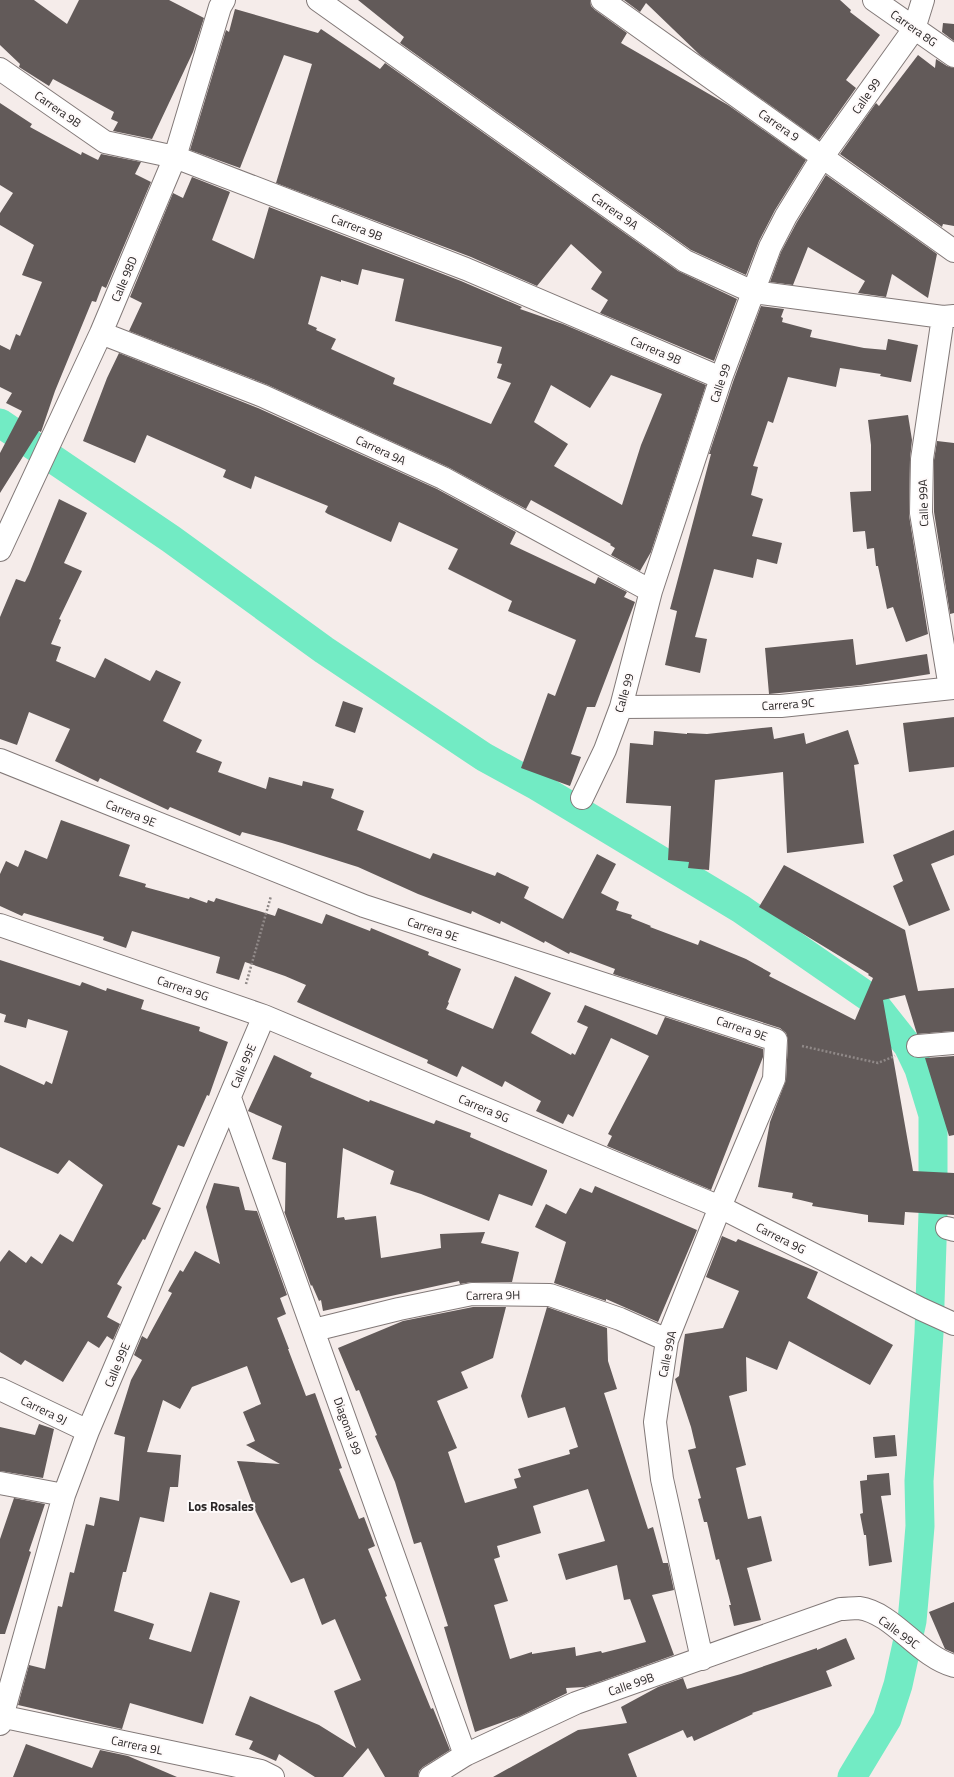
<svg xmlns="http://www.w3.org/2000/svg" width="954" height="1777" viewBox="0 0 954 1777" font-family="'Titillium Web',sans-serif">
	<style>
		.lines { fill: none; stroke-linecap: round; stroke-linejoin: round }
		.canal { stroke: #72ebc4; stroke-width: 29 }
		.building { fill: #625a59; fill-rule: evenodd }
		.minor-casing { stroke: #827978; stroke-width: 24 }
		.path { stroke: #908988; stroke-width: 2.5; stroke-dasharray: 2 2; stroke-linecap: butt }
		.minor { stroke: #fff; stroke-width: 22 }
		.labels { text-anchor: middle; dominant-baseline: central; stroke-width: 4; stroke-linejoin: round; paint-order: stroke }
		.street-label { font-size: 12px; fill: #2b2727; stroke: #fefafa }
		.neighbourhood-label { font-size: 13px; font-weight: bold; fill: #2b2727; stroke: #fefafa }
	</style>
	<rect width="100%" height="100%" fill="#f5ecea"/>
	<g class="lines">
		<path class="canal" d="M0,423l171,116 153,111 160,107 53,29 204,123 129,89 38,48 11,23 14,46v98l-4,120 -10,148 1,45 -5,62 -3,33 -14,64 -11,34 -35,58"/>
	</g>
	<path class="building" d="M0,0h34l33,24 12,-24h90l35,18 -11,34 -41,87 -39,-8 5,-9 -7,-3 3,-7 -61,-33 -4,7 -30,-19 1,-3 -20,-19z
		M358,0h232l1,6 4,4 32,23 -6,10 107,62 78,55 -31,50 -16,31 -13,34 -55,-25 -291,-207 4,-6z
		M624,0h216l11,10 -1,2 30,23 -34,45 10,8 -37,52 -119,-85 -54,-52 -6,9z
		M235,9l83,24 3,-4 59,40 5,-6 293,208 59,28 -23,62 -114,-48 8,-13 -17,-11 11,-17 -31,-28 -34,42 -66,-29 -195,-74 36,-119 -28,-9 -44,113 -50,-18 36,-120 3,2z
		M943,23l11,1v17l-12,-9z
		M918,55l17,13 1,-9 11,7 7,2v158l-11,-2 -1,3 -102,-73 36,-51 3,3z
		M0,103l32,21 -2,3 51,28 1,-3 16,8 3,-6 40,8 -6,12 16,8 -45,106 -4,-2 -6,16 -4,-1 -37,90 -14,41 -2,-1 -39,62v-40l22,-42 -16,-8 6,-10 -12,-6v-42l10,5 6,-16 4,2 22,-54 -20,-7 12,-30 -34,-20v-12l13,-20 -13,-8z
		M826,175l111,79 -9,44 -36,-24 -6,23 -28,-4 7,-12 -57,-34 -15,38 -23,-3 11,-30 16,-30z
		M192,177l38,15 -18,48 42,19 15,-52 192,74 61,26 -2,2 43,15 143,61 -55,167 -11,19 -29,-16 4,-7 -5,-3 1,-1 -80,-44 -5,9 -78,-42 -180,-82 -139,-54 13,-28 -12,-6 43,-104 10,5zM362,269l42,10 -9,42 107,26 -5,16 5,1 -5,14 14,5 -20,41 -98,-40 2,-6 -64,-29 5,-10 -20,-9 1,-2 -9,-4 13,-48 20,6v-2l17,5zM611,375l51,19 -21,51 -19,60 -68,-39 14,-22 -34,-22 17,-37 39,23z
		M761,306l23,3 -3,8 2,1 -1,4 30,8 -2,7 54,11 22,2 2,-11 30,6 -7,37 -31,-6 1,-2 -41,-6 -4,19 -48,-10 -15,46 -5,-2 -15,45 5,1 -7,28 12,4 -11,37 30,7 -5,21 -20,-5 -4,19 -39,-9 -19,68 12,2 -7,34 -35,-8 12,-54 -7,-2 41,-155h-2l24,-72z
		M119,353l139,55 179,81 79,43 -6,12 85,40 3,-7 29,15 -3,5 11,5 -40,105h-8l-16,47 10,3 -11,29 -49,-18 27,-75 7,3 21,-56 -68,-29 4,-10 -64,-32 10,-20 -59,-27 -8,20 -63,-28 -3,-2 3,-6 -73,-30 -4,13 -28,-12 3,-7 -79,-35 -12,28 -52,-22 24,-63z
		M908,415l4,25 -2,19 -1,56 19,119 -22,8 -13,-35 -6,2 -9,-43h-2l-2,-18 -7,1 -2,-18 -12,1 -3,-40 21,-1v-46l-3,-25z
		M937,441l17,2v170l-4,1 -16,-102v-52z
		M59,499l28,14 -23,50 18,8 -23,48 2,1 -10,24 10,3 -5,14 39,17 10,-20 45,23 6,-11 25,12 -18,39 39,19 -6,12 26,10 -4,10 48,17 3,-12 33,9 1,-5 31,8 -3,9 33,13 -7,19 73,29 3,-6 62,23 2,-4 32,15 -5,11 39,21 34,-65 19,10 -15,29 18,9 -3,8 16,5 -1,3 20,8 -1,1 48,18 2,-5 46,19 25,14 -2,3 86,44 18,-42 -5,-3 1,-1 -110,-67 25,-42 121,65 13,61 36,-3v43l-37,3 -12,-39 -22,5 30,171 41,2v42l-49,-3 -1,13 -36,-3v-7l-56,-9 1,-3 -21,-5 1,-5 -35,-6 12,-65 16,-42 2,-40 -2,-7 -6,-5 -167,-54 2,-5 -45,-17 -1,2 -24,-13 -1,2 -43,-22 -1,3 -28,-13 -1,3 -53,-20 -60,-27 -76,-24 -40,-11 -2,4 -70,-29 -2,3 -68,-32 -2,4 -43,-21 15,-32 -41,-17 -12,33 -17,-6v-122l16,-38 9,3 4,-8z
		M853,639l3,26 71,-11 3,20 -69,11 -92,9 -4,-46z
		M343,701l20,7 -8,25 -20,-7z
		M954,717v50l-45,5 -6,-49z
		M772,727l2,12 30,-6 2,11 42,-14 11,34 -5,1 10,78 -77,10 -4,-81 -68,8 -6,90 -21,-2 1,-6 -21,-2 3,-54 -45,-3 4,-60 23,2 1,-14 33,3v-1l20,1z
		M61,820l69,25 -11,31 27,8 -1,3 44,12 1,-2 17,6 1,-3 6,2 2,-4 59,18 3,-8 44,16 4,-10 44,17 1,-3 58,24 -1,3 33,14 -13,33 1,1 -3,6 47,20 22,-53 36,17 -20,40 40,22 1,-2 3,2 13,-28 -11,-5 8,-17 72,30 8,-18 98,32v8l-52,133 -104,-44 5,-10 -4,-2 41,-78 -38,-18 -38,79 -5,-3 -5,10 -27,-13 5,-10 -36,-20 -3,6 -40,-21 -5,11 -30,-14 1,-3 -131,-58 9,-17 -21,-9 -40,-14 -6,18 -23,-7 4,-16 -88,-26 -6,17 -23,-8 1,-3 -80,-24 -2,3 -22,-10v-32l6,-13 12,6 7,-17 22,9z
		M954,830v25l-23,9 19,46 -41,16 -16,-40 10,-5 -10,-26z
		M0,960l80,26 2,-4 24,9 1,-3 37,12 -3,9 59,18 -1,4 29,11 -19,54 -2,-1 -23,52 -6,-2 -26,59 9,4 -16,32 -2,-1 -26,45 5,3 -15,30 13,7 -7,16 -6,-4 -8,12 -11,-7 -25,41 -38,-22 -4,5 -21,-13v-90l9,-12 17,13 5,-7 11,8 18,-30 13,8 30,-57 -34,-25 -11,14 -58,-27v-82l44,20 2,-4 6,3 16,-53 -40,-12 -2,9 -22,-6 2,-7 -6,-2z
		M274,1055l38,18 -2,4 59,25 1,-2 64,24 2,-4 35,13 -1,4 77,33v2l-15,34 -33,-12 -10,27 -68,-27 -31,-10 4,-13 -51,-23 -6,70 7,-1 1,3 31,-4 5,42 60,-10 -1,-14 45,-2 -4,11 38,9 -7,30h-40l-12,2 -1,-3 -136,30 -2,-11 -2,1 -7,-16 -1,1 -27,-75 1,1 1,-49 -14,-4 10,-33 -34,-15z
		M954,1056v79l-5,1 -24,-78z
		M214,1183l25,4 6,23 12,1 30,84 -7,3 6,16 -9,4 12,31h-1l18,47 9,-3 27,75 -3,1 20,50 5,-2 11,29 -7,3 19,47 -2,1 46,112 2,-1 17,42 -27,17 -4,4 -1,6h-33l-17,-29 -25,29h-28l-36,-23 -3,7 -27,-12 4,-8 -18,-6 15,-39 69,29 37,23 -22,-57 27,-11 -26,-61 -13,6 -18,-47 -13,5 -36,-73 -18,-49 43,3 -34,-19 9,-4 -12,-29 18,-8 -14,-38 -55,21 -12,22 -17,-9 -16,52 34,3 -3,32h-8l-6,35 -24,-5 -14,55h-3l-9,39 40,13 -5,15 42,13 19,-60 30,9 -37,123 -73,-21 -8,26 -104,-24 11,-40 16,4 13,-63 4,1 8,-35 4,1 12,-49 8,2 6,-29 19,4 6,-64 -11,-3 17,-54 11,-20 -8,-5 8,-19 5,3 25,-46 -4,-2 12,-21 3,2 12,-21 25,13 -14,-57z
		M595,1186l102,44 -39,92 -52,-23v2l-52,-18 12,-41 -31,-15 11,-23 20,10 14,-26 12,5z
		M722,1236l14,6 2,-3 80,33 -11,26 86,47 -23,40 -81,-44 -12,29 -31,-13 1,34 -18,5 17,69 -10,3 12,51 13,-3 11,45 -25,7 14,52 -27,6 -5,-21h2l-12,-46 -3,1 -9,-38h-3l-6,-23 3,-1 -13,-48 8,-2 -5,-21 -16,-48 4,-3 6,-42 38,-6 16,-37 -33,-14z
		M473,1307h33l-13,51 -32,14 7,16 -31,13 20,47 -9,4 17,51 52,-15 -3,-9 7,-2 -3,-8 52,-15 -1,-4 9,-3 -13,-40 -37,11 -7,-22 26,-89 60,21 1,33 9,28 -13,4 44,136 5,-2 10,36h5l6,27 -22,5 22,60 -89,32 -19,1 1,5 -47,23 -45,16 -31,-105 4,-1 -27,-84 -7,2 -19,-62 -20,-46 2,-1 -18,-45 -3,1 -18,-43 65,-27zM588,1489l17,52 -47,13 8,26 51,-15 7,35 6,-1 16,43 -44,11 -1,-2 -25,5 -1,-9 -43,7v-2l-22,7 -16,-54 14,-4 -14,-42 6,-2 -3,-11 44,-13 -8,-27z
		M39,1424l15,5 -11,49 -43,-7v-44l35,8z
		M895,1435l2,21 -22,2 -2,-21z
		M889,1473l2,22 -10,1 11,66 -23,4 -3,-31h-2l-4,-21 3,-1 -3,-32 7,-1v-5z
		M14,1498l31,6 -16,47 2,1 -26,82h-5v-95z
		M954,1602v51l-9,-4 -16,-37z
		M846,1638l9,21 -29,12 6,15 -80,27 1,1 -59,27 -2,-5 -5,2 -4,-8 -55,24 9,23h-144l85,-47 49,-7 -6,-16 37,-20 25,-9 4,11 54,-15 76,-26v2z
		M26,1744l66,24 8,-18 28,6 49,21h-164z"/>
	<g class="lines">
		<g class="minor-casing">
			<path id="minor" d="M318,0l367,261 68,31 190,25 11,-1
				M602,0l352,251
				M874,0l80,56
				M0,69l105,73 70,15 291,112 255,109
				M943,317l-21,142 -1,54 29,175
				M101,333l162,63 180,82 208,113
				M0,550l101,-217 74,-176 45,-150 4,-7
				M621,707l160,-1 173,-18
				M0,760l364,146 412,134 -2,39 -54,128 -53,133 -12,82 7,57 40,180
				M582,798l23,-48 16,-43 30,-116 70,-213 49,-131 16,-31 37,-60 91,-127 9,-29
				M0,925l264,91 456,191 201,102 33,15
				M918,1046l36,-3
				M230,1098l235,657
				M947,1228l7,2
				M314,1330l85,-21 73,-15 78,1 70,24 47,21
				M0,1389l88,42
				M0,1483l64,12
				M0,1716l261,55 12,6
				M0,1724l64,-229 24,-64 176,-415
				M430,1777l35,-22 111,-52 264,-94c6,0 13,-1 19,-1 35,5 59,48 95,58"/>
		</g>
		<path class="path" d="M246,984l25,-88
			M802,1046l76,17 17,-7"/>
		<use href="#minor" class="minor"/>
	</g>
	<g class="labels">
		<g class="street-label">
			<text transform="translate(914 28) rotate(35)">Carrera 8G</text>
			<text transform="translate(866 96) rotate(-55)">Calle 99</text>
			<text transform="translate(58 109) rotate(35)">Carrera 9B</text>
			<text transform="translate(779 125) rotate(35)">Carrera 9</text>
			<text transform="translate(615 211) rotate(35)">Carrera 9A</text>
			<text transform="translate(357 227) rotate(21)">Carrera 9B</text>
			<text transform="translate(124 279) rotate(-67)">Calle 98D</text>
			<text transform="translate(656 350) rotate(23)">Carrera 9B</text>
			<text transform="translate(720 383) rotate(-71)">Calle 99</text>
			<text transform="translate(381 450) rotate(25)">Carrera 9A</text>
			<text transform="translate(923 503) rotate(-92)">Calle 99A</text>
			<text transform="translate(624 693) rotate(-74)">Calle 99</text>
			<text transform="translate(788 704) rotate(-4)">Carrera 9C</text>
			<text transform="translate(131 813) rotate(22)">Carrera 9E</text>
			<text transform="translate(433 929) rotate(18)">Carrera 9E</text>
			<text transform="translate(183 988) rotate(19)">Carrera 9G</text>
			<text transform="translate(742 1028) rotate(19)">Carrera 9E</text>
			<text transform="translate(243 1066) rotate(-67)">Calle 99E</text>
			<text transform="translate(484 1108) rotate(23)">Carrera 9G</text>
			<text transform="translate(781 1238) rotate(27)">Carrera 9G</text>
			<text transform="translate(493 1295) rotate(-1)">Carrera 9H</text>
			<text transform="translate(667 1354) rotate(-78)">Calle 99A</text>
			<text transform="translate(117 1365) rotate(-67)">Calle 99E</text>
			<text transform="translate(44 1410) rotate(26)">Carrera 9J</text>
			<text transform="translate(348 1426) rotate(70)">Diagonal 99</text>
			<text transform="translate(899 1632) rotate(36)">Calle 99C</text>
			<text transform="translate(631 1684) rotate(-19)">Calle 99B</text>
			<text transform="translate(137 1745) rotate(12)">Carrera 9L</text>
		</g>
		<g class="neighbourhood-label">
			<text x="221" y="1506">Los Rosales</text>
		</g>
	</g>
</svg>
